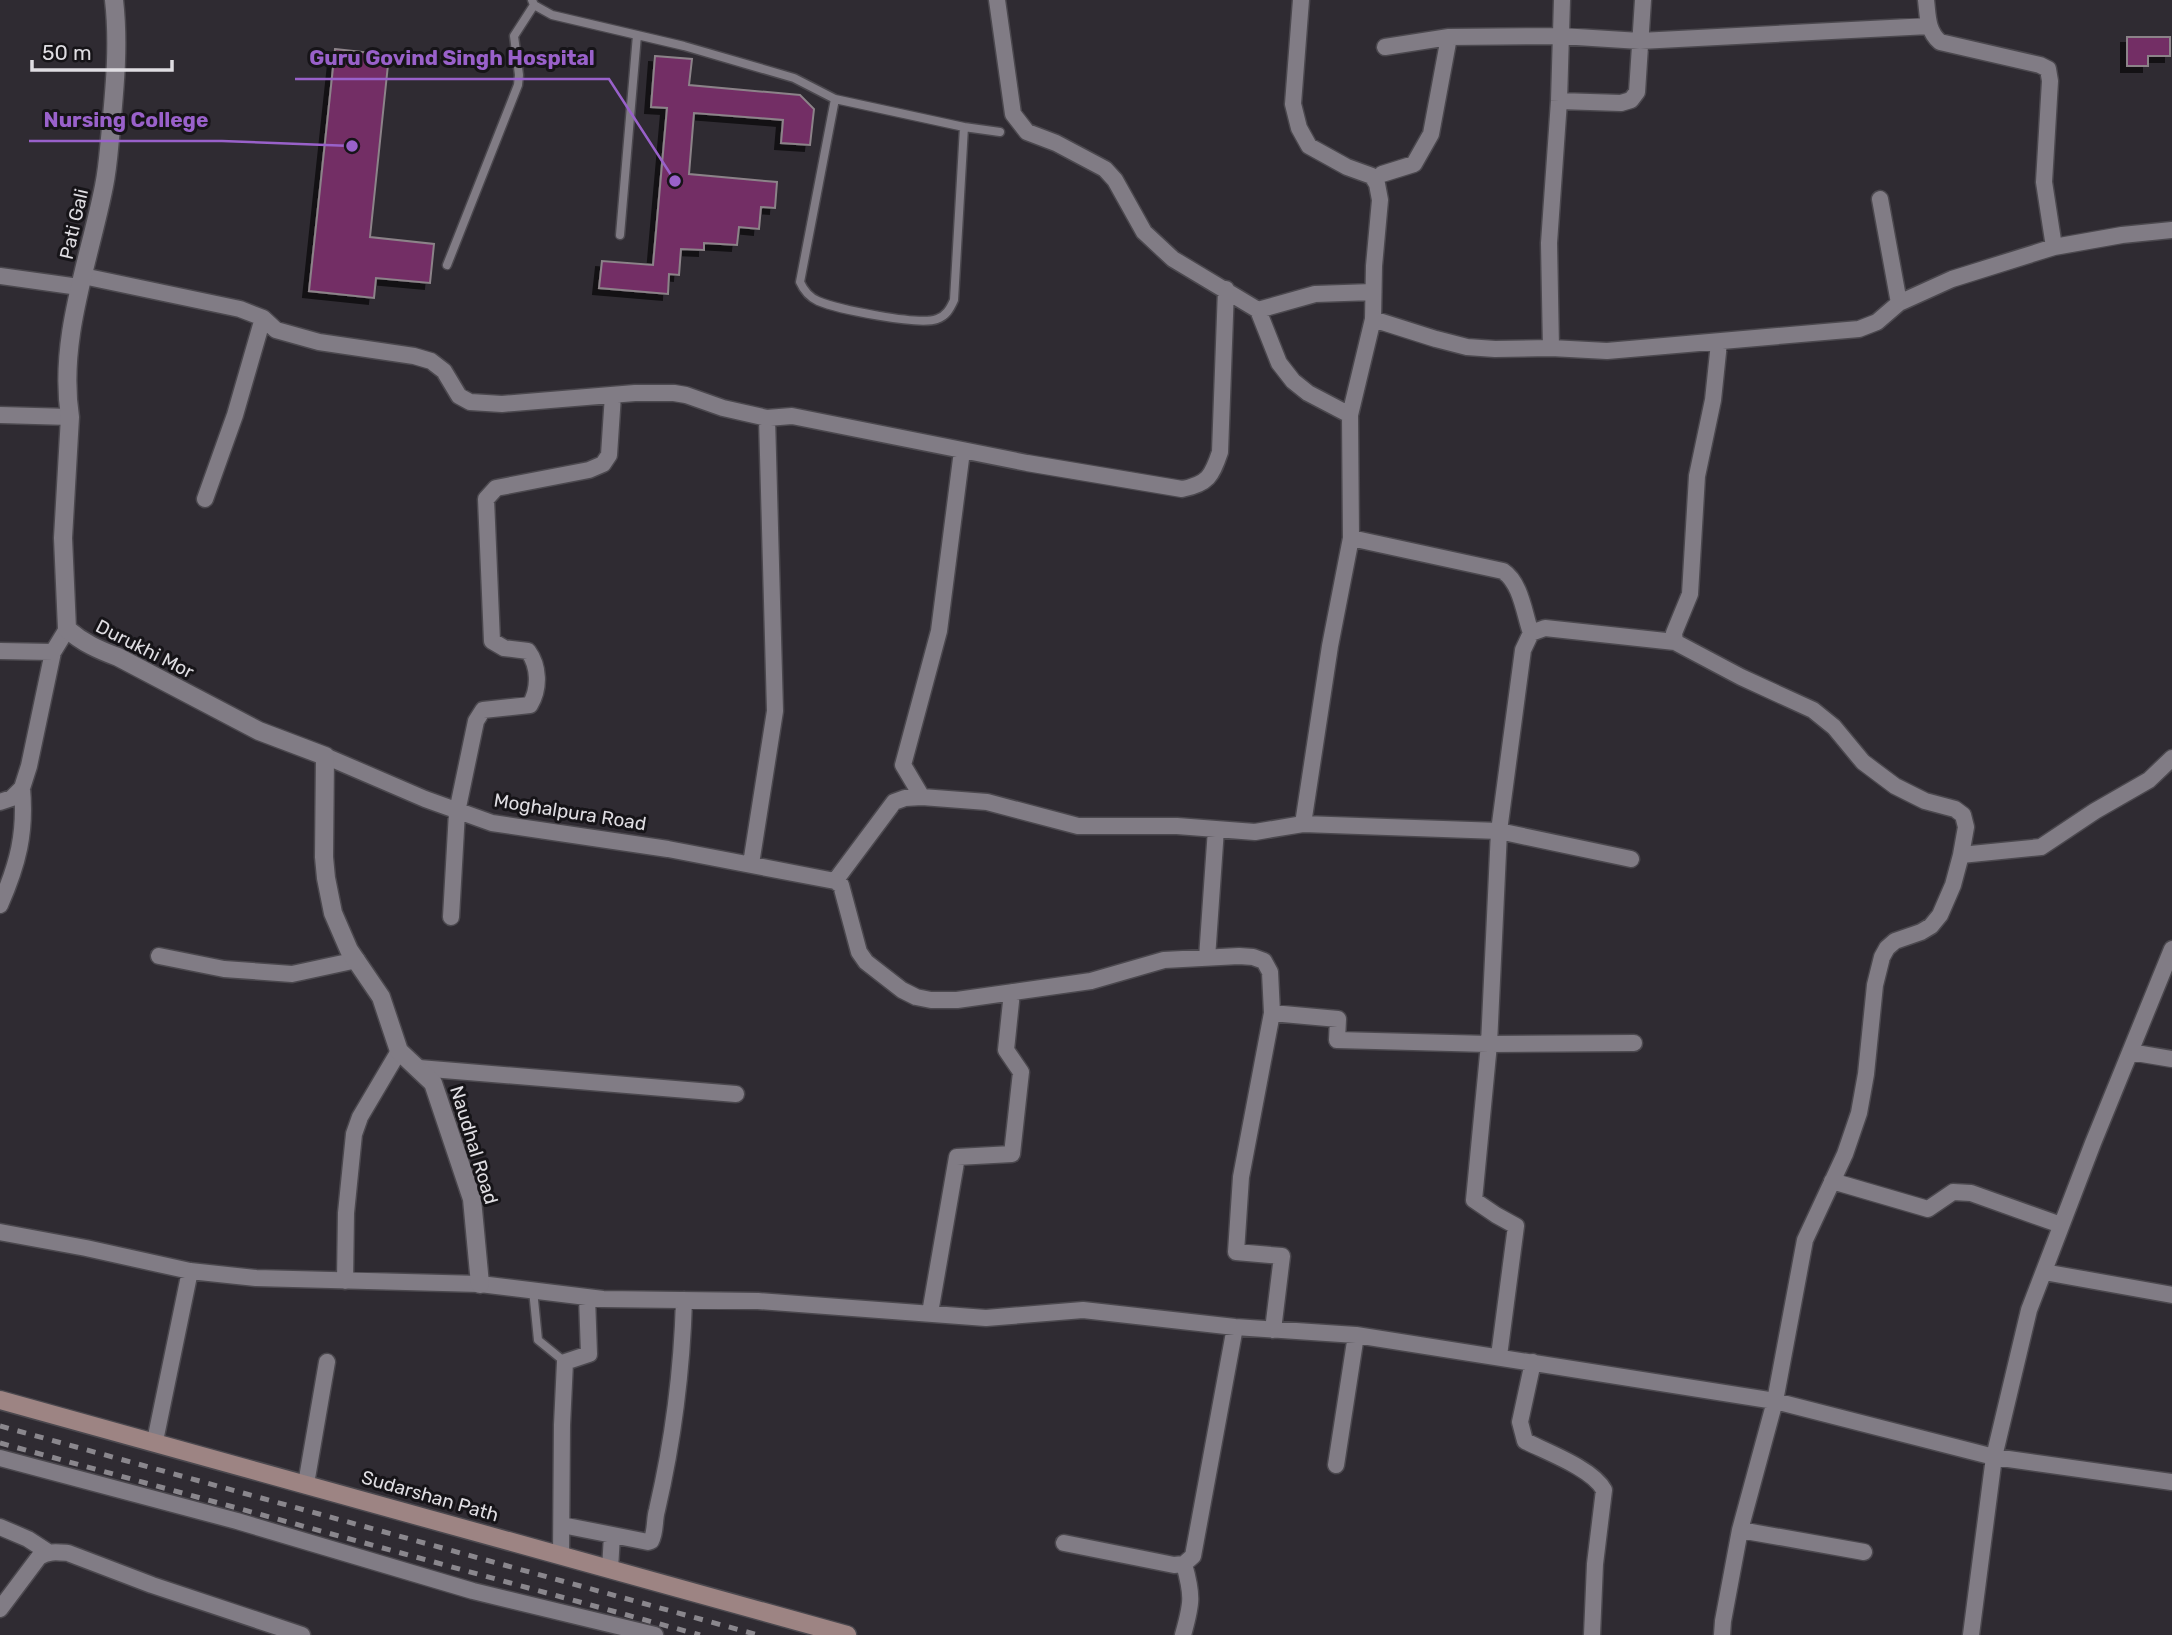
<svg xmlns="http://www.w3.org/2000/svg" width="2172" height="1635" viewBox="0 0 2172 1635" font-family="Rubik,sans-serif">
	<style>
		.building { fill: #732e65; stroke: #8c8389; stroke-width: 2; filter: url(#shadow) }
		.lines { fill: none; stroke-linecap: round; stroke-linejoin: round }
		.service-casing { stroke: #4b484e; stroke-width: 11 }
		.minor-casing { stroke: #4b484e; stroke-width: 19 }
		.tertiary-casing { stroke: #4b484e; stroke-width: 21 }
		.secondary-casing { stroke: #4b484e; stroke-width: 21 }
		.service { stroke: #817c85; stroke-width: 8 }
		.minor { stroke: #817c85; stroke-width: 16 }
		.tertiary { stroke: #817c85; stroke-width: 18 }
		.secondary { stroke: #9d8483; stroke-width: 18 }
		.rail { stroke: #8a878d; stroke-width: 5; stroke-dasharray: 9 9; stroke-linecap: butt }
		.labels { text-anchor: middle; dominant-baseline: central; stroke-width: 6; stroke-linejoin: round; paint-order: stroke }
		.street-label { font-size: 19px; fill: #dfdde2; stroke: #161418 }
		.leader { fill: none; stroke: #9961ca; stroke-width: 2.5 }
		.callout-dot { fill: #9961ca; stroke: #161418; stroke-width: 2.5 }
		.callout-label { font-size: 21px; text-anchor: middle; font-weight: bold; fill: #9961ca; stroke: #161418; stroke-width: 6; stroke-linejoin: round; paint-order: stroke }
	</style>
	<defs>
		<filter id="shadow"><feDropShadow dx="-6" dy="6" stdDeviation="0" flood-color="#0009"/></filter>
	</defs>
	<rect width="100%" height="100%" fill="#2f2b32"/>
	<path class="building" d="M2127,37h43v19h-22v10h-21z
		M335,49l54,6 -19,182 64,7 -4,39 -54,-5 -2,20 -65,-7z
		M655,56l37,3 -3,26 111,10 14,14 -4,36 -29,-2 2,-23 -89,-7 -5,61 88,8 -2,26 -14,-1 -2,22 -20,-2 -2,18 -33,-2v7l-23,-1 -2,26 -10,-1 -1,20 -69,-6 3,-27 51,4 14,-157 -16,-1z"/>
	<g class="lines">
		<g class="service-casing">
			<path id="service" d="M532,0l2,5 18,10 132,31 110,32 41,21 129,28 -10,173c-4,9 -8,16 -17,19 -18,7 -100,-10 -119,-18 -9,-4 -14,-10 -18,-19l35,-183
				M964,127l36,5
				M620,235l17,-200
				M447,265l71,-180 1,-10 -5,-39 20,-31
				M533,1290l5,50 27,22"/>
		</g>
		<g class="minor-casing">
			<path id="minor" d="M997,0l16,114 14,18 29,11 49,26 10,11 29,52 29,27 85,51 21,53 14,18 15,12 42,22 23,-96 63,20 31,8 28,2 56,-1 56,3 252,-22 18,-7 22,-19 53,-24 102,-32 68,-12 50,-5
				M1301,0l-8,104 6,24 10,18 38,21 25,9 5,8 3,16 -6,66 -1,53
				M1926,0c2,16 1,31 14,42l100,23 8,4 2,12 -6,101 10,65
				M1385,47l64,-10 112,-1 79,5 289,-15
				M1559,101l62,2 10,-3 6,-8 6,-92
				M1382,174l32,-10 17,-30 18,-97
				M1880,199l19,104
				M0,276l79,11
				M83,276l157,33 23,9 13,12 43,12 95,14 17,5 13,10 15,25 11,6 32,2 133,-11h39l12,2 37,13 44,10 25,-2 235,47 155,26c26,-5 30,-13 38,-37l6,-163
				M1258,310l57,-16 58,-2
				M1719,343l-6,57 -16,76 -7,118 -16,39 1,9 66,35 72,33 21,17 29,35 32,24 30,15 30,8 8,6 3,12 -5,28
				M1551,348l-2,-105 10,-142 3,-101
				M0,415l70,2
				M1350,415l1,123 -21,108 -27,178 196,7 24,-181 8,-17 14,-5 130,14
				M205,499l30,-84 28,-97
				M1351,538l152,33c18,12 21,42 28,62
				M0,651l53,1
				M325,756l100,43 67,24 176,26 167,32 6,4 18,67 7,10 36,28 14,7 15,3h26l134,-19 73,-21 75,-4 14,1 11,4 6,11 2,41 -31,164 -5,75 46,4 -9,74
				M922,797l-19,-32 36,-134 23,-180
				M0,802l12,-4 10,-10 7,-22 24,-114 14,-23
				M751,864l24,-153 -8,-293
				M835,881l59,-79 11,-4 17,-1 65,5 91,24h99l78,6 48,-8
				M0,905c18,-41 26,-72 22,-117
				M451,917l6,-105 19,-91 7,-11 47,-5c10,-17 9,-39 -2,-54l-24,-3 -12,-7 -6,-142 10,-11 93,-18 14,-6 6,-9 4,-60
				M159,956l65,13 68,5 65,-14
				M1207,958l9,-129
				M1272,1013l66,6 -1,21 152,4 145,-1
				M2130,1052l42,7
				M419,1068l317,26
				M1832,1181l96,28 25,-17 18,1 90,32
				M0,1232l86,16 104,23 66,7 224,6 123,15 155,2 228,17 97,-8 152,17 121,8 419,66 219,56 178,25
				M2044,1272l128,23
				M345,1281l1,-68 8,-79 6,-17 39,-66
				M930,1313l27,-156 55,-3 9,-82 -15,-22 6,-58
				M1499,1356l17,-130 -20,-11 -22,-15 15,-156 10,-213 132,28
				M1533,1362l-13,60 5,19c22,11 68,28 79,49l-9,74 -3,71
				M155,1441l35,-170
				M0,1458l237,63 236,70 182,44
				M1336,1465l20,-130
				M306,1484l21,-122
				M562,1525l86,17 3,-1c5,-9 3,-21 6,-31 16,-69 25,-139 27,-210
				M0,1527l28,12 20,13
				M1740,1530l124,22
				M1064,1543l110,22 10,-1 9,-8 42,-229
				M561,1555l1,-130 3,-63 24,-8 -2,-57
				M610,1569l2,-34
				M0,1609l39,-52c10,-6 17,-5 29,-4l84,32 150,50
				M1183,1635c9,-32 10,-39 1,-71
				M1722,1635l1,-14 17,-91 35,-129 30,-161 40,-86 14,-41 7,-39 9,-89 7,-28 5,-9 8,-7 26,-9 10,-6 9,-11 13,-30 8,-30 80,-8 54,-36 54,-31 23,-22
				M1971,1635l23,-178 35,-147 64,-167 79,-194"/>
		</g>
		<g class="tertiary-casing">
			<path id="tertiary" d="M114,0c5,43 1,85 -3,128 -2,19 -3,39 -7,58 -15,76 -46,153 -34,231l-7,121 4,91c16,14 32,21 51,28l141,74 66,25 -1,101 2,21 7,35 16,37 32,47 18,54 34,32 39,116 8,85"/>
		</g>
		<g class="secondary-casing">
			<path id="secondary" d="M0,1400l847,235"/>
		</g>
		<use href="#service" class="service"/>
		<use href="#minor" class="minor"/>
		<use href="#tertiary" class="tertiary"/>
		<use href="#secondary" class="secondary"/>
		<path class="rail" d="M0,1426l758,209
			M0,1443l700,192"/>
	</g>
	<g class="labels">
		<g class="street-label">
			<text transform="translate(74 224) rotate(-77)">Pati Gali</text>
			<text transform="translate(145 649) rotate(27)">Durukhi Mor</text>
			<text transform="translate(570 812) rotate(9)">Moghalpura Road</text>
			<text transform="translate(474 1145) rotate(73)">Naudhal Road</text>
			<text transform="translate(430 1496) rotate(16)">Sudarshan Path</text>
		</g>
	</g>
	<path class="leader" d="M675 181L609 79H295M352 146L222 141H29"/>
	<g class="callout-dot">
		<circle cx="675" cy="181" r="7"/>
		<circle cx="352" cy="146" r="7"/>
	</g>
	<g class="callout-label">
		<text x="452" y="65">Guru Govind Singh Hospital</text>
		<text x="126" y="127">Nursing College</text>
	</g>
	<path d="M32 60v10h140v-10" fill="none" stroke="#dfdde2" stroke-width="3.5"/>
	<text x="42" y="60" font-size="21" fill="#dfdde2" stroke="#161418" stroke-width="5" paint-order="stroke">50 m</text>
</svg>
